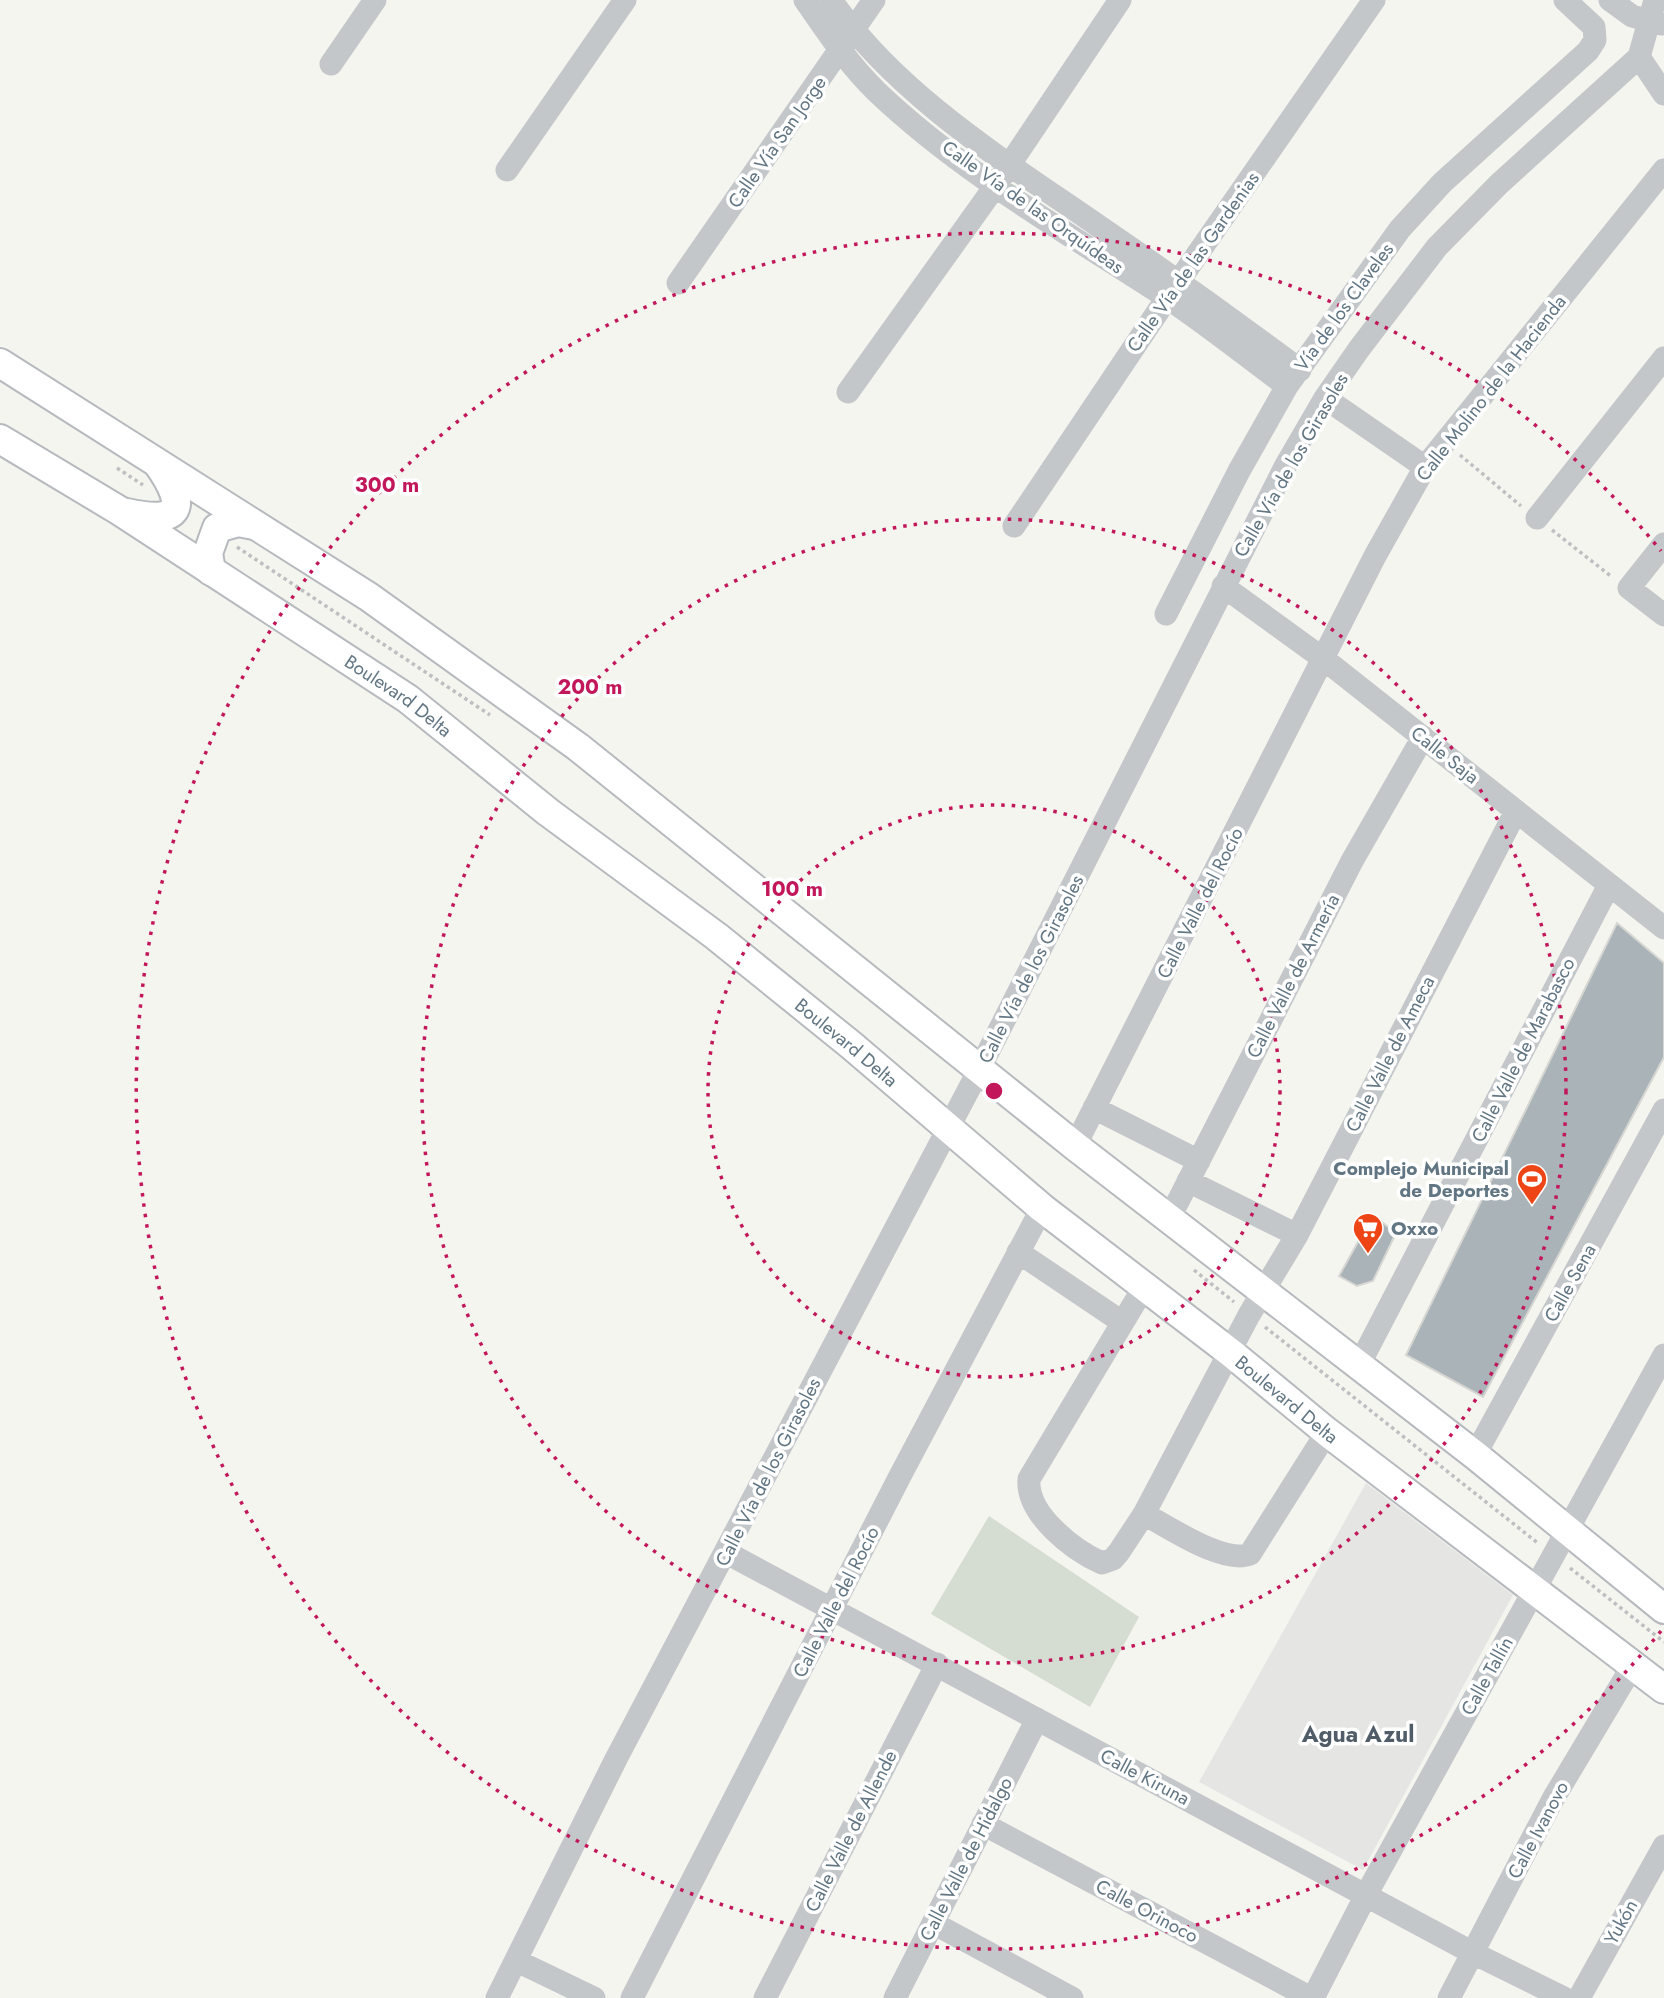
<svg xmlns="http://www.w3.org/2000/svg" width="1664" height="1998" viewBox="0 0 1664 1998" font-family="Jost,sans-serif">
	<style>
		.built { fill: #e5e6e3 }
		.green { fill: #d5dcd1 }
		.building { fill: #aab3b7; stroke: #d6d6d3; stroke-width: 2 }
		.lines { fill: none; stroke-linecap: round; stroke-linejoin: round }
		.major-casing { stroke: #b6babe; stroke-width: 32 }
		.path { stroke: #bdbfc1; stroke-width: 3.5; stroke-dasharray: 3.5 3.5; stroke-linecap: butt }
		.minor { stroke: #c3c7ca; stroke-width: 23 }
		.major { stroke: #fff; stroke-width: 28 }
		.ring { fill: none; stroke: #c2185b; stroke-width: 3.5; stroke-dasharray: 3.5 7 }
		.labels { text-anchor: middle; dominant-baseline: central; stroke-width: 7; stroke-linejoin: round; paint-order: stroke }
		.street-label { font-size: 19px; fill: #617583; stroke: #fff }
		.poi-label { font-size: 19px; font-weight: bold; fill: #617583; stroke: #fff; text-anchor: end }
		.quarter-label { font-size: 23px; font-weight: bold; fill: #505d68; stroke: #fff }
		.centre { fill: #c2185b; stroke: #fff; stroke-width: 3.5 }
		.ring-label { font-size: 21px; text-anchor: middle; font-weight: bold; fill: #c2185b; stroke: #fff; stroke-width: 7; stroke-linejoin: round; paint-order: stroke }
	</style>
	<rect width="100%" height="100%" fill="#f5f5f0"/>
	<path class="built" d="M1366,1483l147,112 -150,275 -164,-88z"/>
	<path class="green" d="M989,1516l150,101 -49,90 -159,-93z"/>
	<path class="building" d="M1617,923l47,40v94l-181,340 -77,-42z
		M1373,1215l23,18 -23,48 -16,5 -18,-10z"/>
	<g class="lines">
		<g class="major-casing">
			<g id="major">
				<path d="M0,363l369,234 209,150 497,399 400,309 189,154"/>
				<path id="s1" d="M0,439l120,72 288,188 140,113 168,124 135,109 191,163 189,145 96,79 337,257"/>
				<path d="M127,513c54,12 62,-5 31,-49"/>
				<path d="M211,571l-3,-18 9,-25 21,-6 16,3"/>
			</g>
		</g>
		<path class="path" d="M1460,455l61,51
			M117,468l26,17
			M1552,530l60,47
			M237,547l253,168
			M1194,1270l40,32
			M1265,1327l274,217
			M1570,1568l94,74"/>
		<path class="minor" d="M805,0c22,32 44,65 72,92 84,80 189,140 286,203 43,28 83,61 124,91
			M831,0c66,95 172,160 266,225 69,47 136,95 203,145
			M1610,0l22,16 29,8
			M1639,57l25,37
			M331,64l44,-64
			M507,170l118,-170
			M678,283l196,-283
			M848,392l148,-207 124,-185
			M1325,398l100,69
			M1537,518l127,-160
			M1014,526l153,-228 207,-298
			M1664,544l-35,44 35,27
			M1223,586l102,74 339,268
			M1166,614l73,-143 48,-85 113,-157 42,-46 146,-132 7,-11 -1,-13 -29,-27
			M1094,1108l105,53
			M1075,1146l300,-590 50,-89 239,-297
			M1188,1181l109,54
			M1169,1219l183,-358 71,-124
			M1018,1252l104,70
			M1144,1287l-115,192c-3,35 44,71 73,84l11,-4 6,-7 25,-38 105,-199 48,-80 219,-424
			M1359,1365l250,-480
			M1475,1455l189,-345
			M1144,1514c25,13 80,51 106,40l77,-122
			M727,1553l746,400 91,45
			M983,1824l328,174
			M933,1923l139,75
			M517,1961l77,37
			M497,1998l119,-239 364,-691 306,-603 39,-67 34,-49 78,-102 62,-63 140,-127 16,-57
			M632,1998l268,-522 142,-268
			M765,1998l172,-334
			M895,1998l142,-279
			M1313,1998l53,-103 298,-540
			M1449,1998l104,-199 80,-134
			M1579,1998l85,-152"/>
		<use href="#major" class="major"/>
	</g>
	<g class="ring">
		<circle cx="994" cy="1091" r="286"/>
		<circle cx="994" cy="1091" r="572"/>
		<path d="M1661 1631A858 858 0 1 1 1661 551"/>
	</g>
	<defs>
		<g id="stadium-pin" transform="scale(1.575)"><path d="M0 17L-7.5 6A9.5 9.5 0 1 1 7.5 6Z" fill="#ee4516" stroke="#fff"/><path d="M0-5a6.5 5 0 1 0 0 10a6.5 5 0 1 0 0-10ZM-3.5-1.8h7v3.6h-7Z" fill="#fff"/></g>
		<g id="supermarket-pin" transform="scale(1.575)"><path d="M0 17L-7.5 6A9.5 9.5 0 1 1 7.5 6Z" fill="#ee4516" stroke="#fff"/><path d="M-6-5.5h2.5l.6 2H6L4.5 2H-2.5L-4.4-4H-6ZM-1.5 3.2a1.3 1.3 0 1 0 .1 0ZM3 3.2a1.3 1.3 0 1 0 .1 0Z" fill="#fff"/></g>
	</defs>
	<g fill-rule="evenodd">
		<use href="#stadium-pin" x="1532" y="1179"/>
		<use href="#supermarket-pin" x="1368" y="1228"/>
	</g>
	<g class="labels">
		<g class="street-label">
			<text transform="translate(777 142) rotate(-55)">Calle Vía San Jorge</text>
			<text transform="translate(1033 207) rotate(35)">Calle Vía de las Orquídeas</text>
			<text transform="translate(1193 262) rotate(-55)">Calle Vía de las Gardenias</text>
			<text transform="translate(1344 307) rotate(-54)">Vía de los Claveles</text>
			<text transform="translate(1491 388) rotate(-52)">Calle Molino de la Hacienda</text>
			<text transform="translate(1291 465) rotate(-60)">Calle Vía de los Girasoles</text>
			<text stroke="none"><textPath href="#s1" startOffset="474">Boulevard Delta</textPath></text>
			<text transform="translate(1445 755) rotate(38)">Calle Saja</text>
			<text transform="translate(1200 903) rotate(-63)">Calle Valle del Rocío</text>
			<text transform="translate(1031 969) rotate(-63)">Calle Vía de los Girasoles</text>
			<text transform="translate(1293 976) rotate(-63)">Calle Valle de Armería</text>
			<text stroke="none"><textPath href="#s1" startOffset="1041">Boulevard Delta</textPath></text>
			<text transform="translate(1523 1050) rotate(-63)">Calle Valle de Marabasco</text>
			<text transform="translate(1390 1054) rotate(-63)">Calle Valle de Ameca</text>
			<text transform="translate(1570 1283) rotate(-61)">Calle Sena</text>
			<text stroke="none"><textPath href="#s1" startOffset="1608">Boulevard Delta</textPath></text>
			<text transform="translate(768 1472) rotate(-63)">Calle Vía de los Girasoles</text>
			<text transform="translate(836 1602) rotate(-63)">Calle Valle del Rocío</text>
			<text transform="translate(1487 1676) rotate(-61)">Calle Tallín</text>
			<text transform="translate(1145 1777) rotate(28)">Calle Kiruna</text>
			<text transform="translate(1538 1830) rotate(-62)">Calle Ivanovo</text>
			<text transform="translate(851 1831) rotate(-63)">Calle Valle de Allende</text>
			<text transform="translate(966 1859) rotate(-63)">Calle Valle de Hidalgo</text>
			<text transform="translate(1147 1911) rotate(28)">Calle Orinoco</text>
			<text transform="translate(1621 1922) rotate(-61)">Yukón</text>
		</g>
		<g class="poi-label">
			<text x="1509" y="1168">Complejo Municipal<tspan x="1509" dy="22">de Deportes</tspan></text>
			<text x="1391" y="1228" text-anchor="start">Oxxo</text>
		</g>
		<g class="quarter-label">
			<text x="1358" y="1734">Agua Azul</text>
		</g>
	</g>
	<circle cx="994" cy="1091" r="10" class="centre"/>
	<g class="ring-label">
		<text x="387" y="492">300 m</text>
		<text x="590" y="694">200 m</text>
		<text x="792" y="896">100 m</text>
	</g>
</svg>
